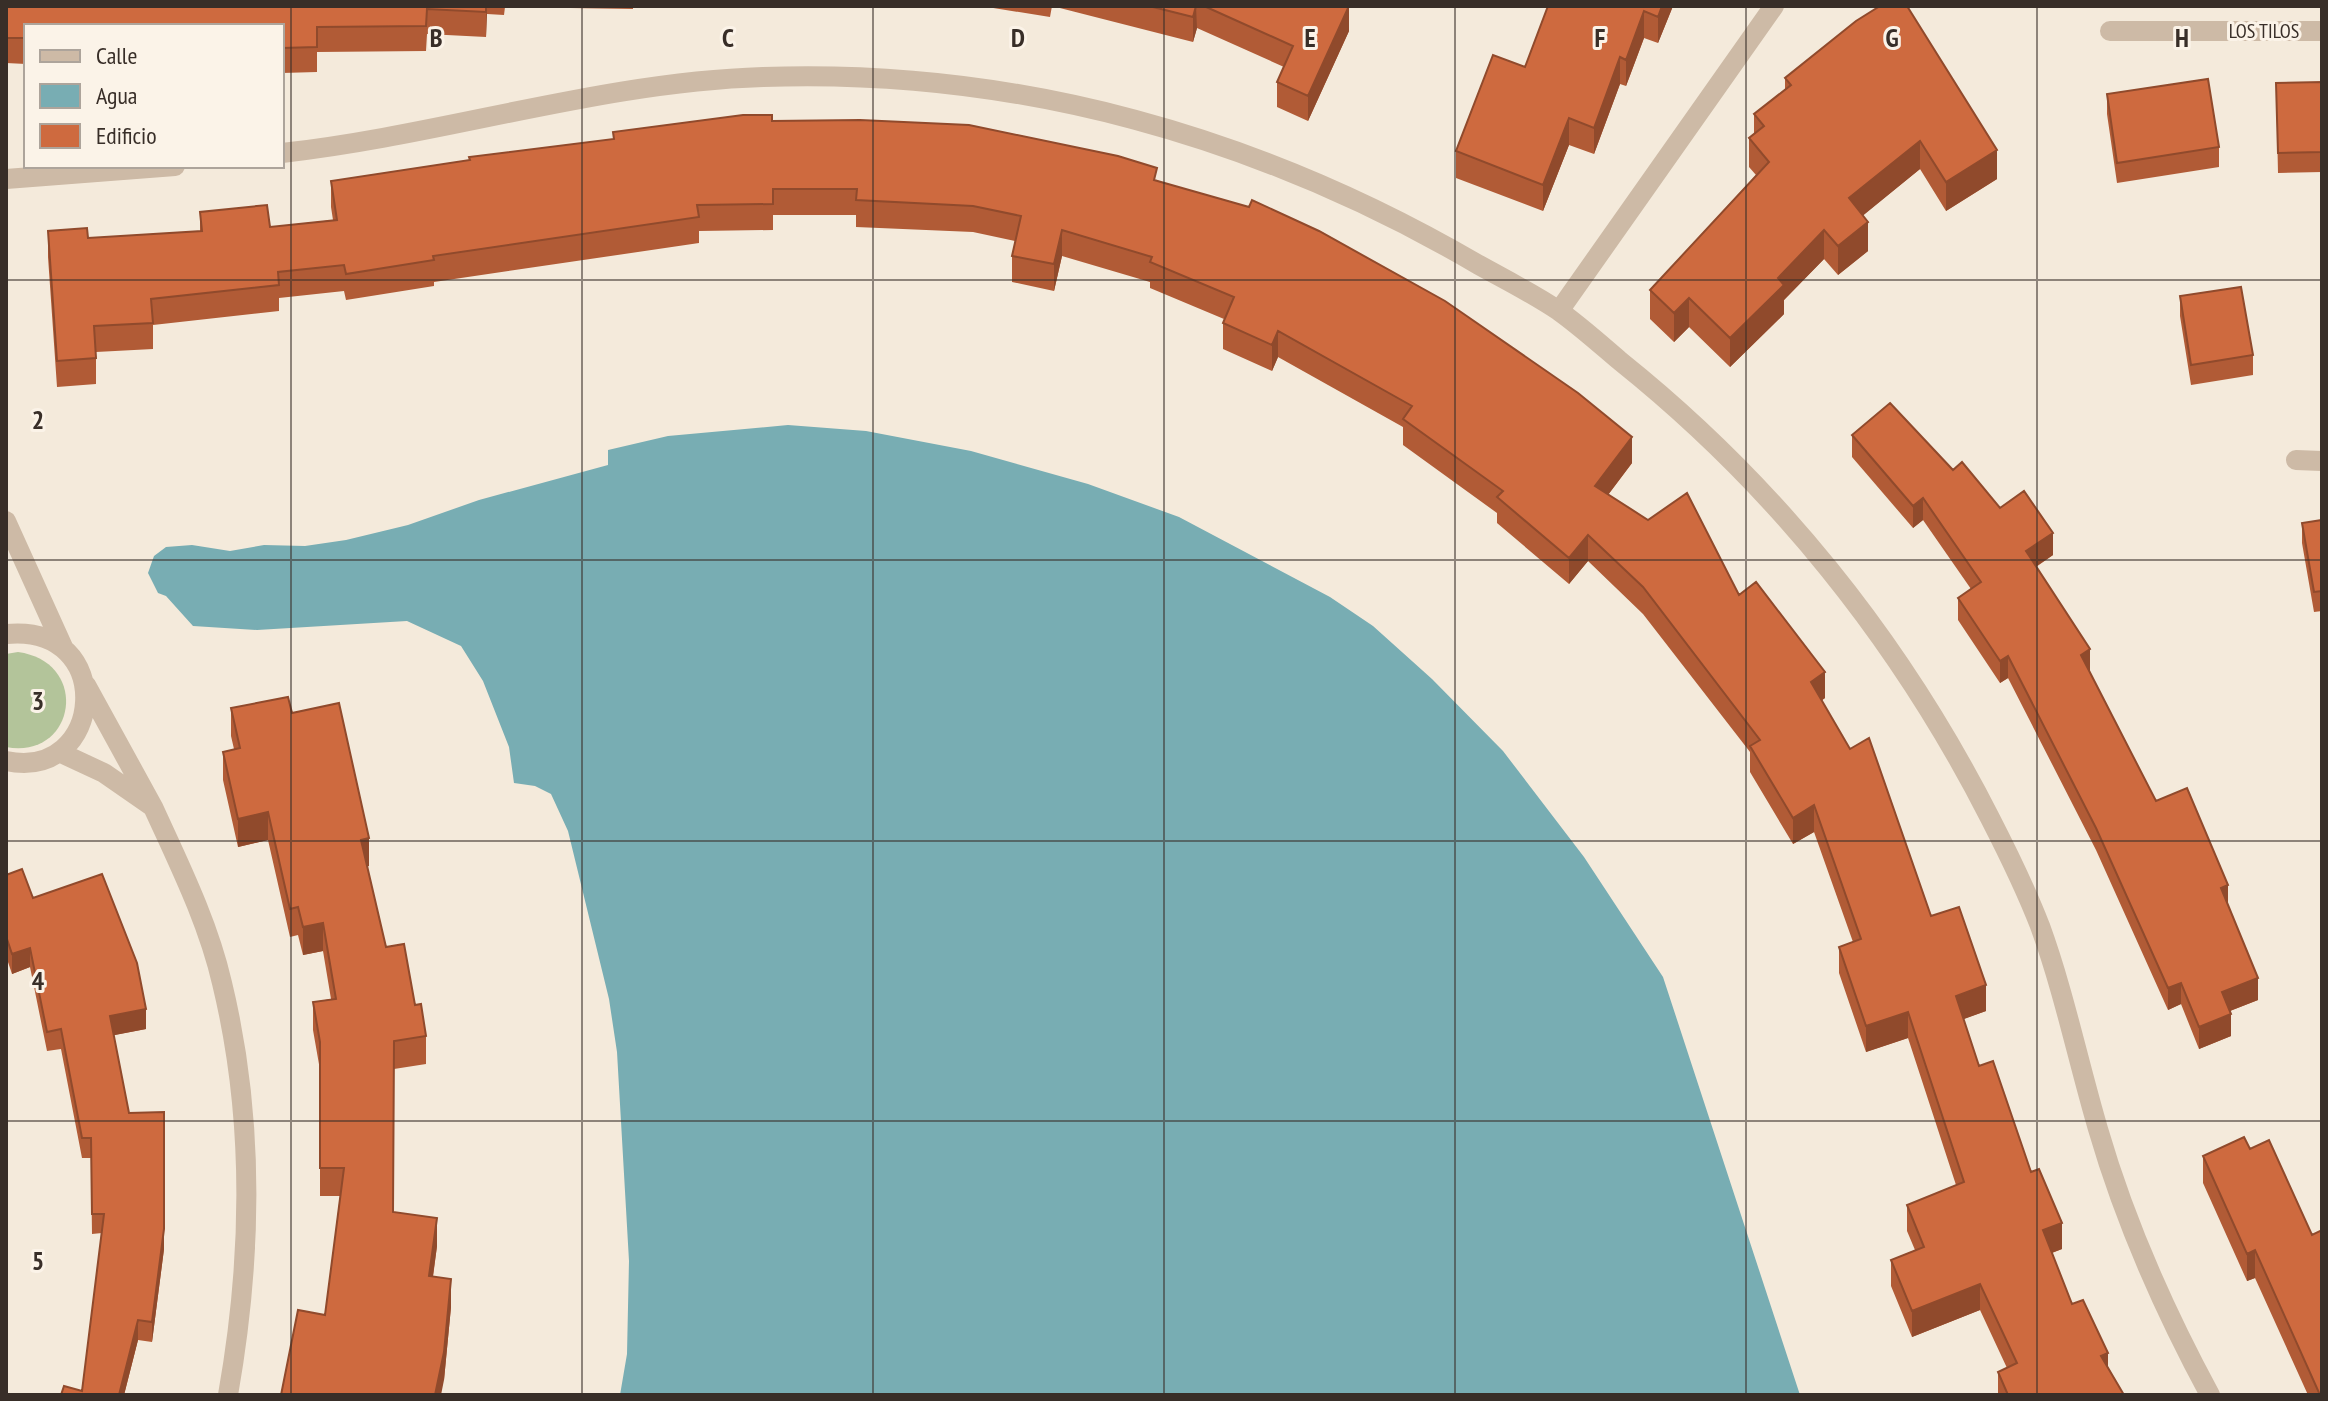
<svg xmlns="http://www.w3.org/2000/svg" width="2328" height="1401" viewBox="0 0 2328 1401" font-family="'PT Sans Narrow',sans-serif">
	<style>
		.green { fill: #b3c49a }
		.water { fill: #78adb3 }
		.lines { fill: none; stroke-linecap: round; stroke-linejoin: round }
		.minor { stroke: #cdbaa6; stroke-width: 20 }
		.wall { fill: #b15b36 }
		.shaded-wall { fill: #904a2c }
		.building { fill: #ce6a3f; stroke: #904a2c; stroke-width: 2 }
		.grid { fill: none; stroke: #382e28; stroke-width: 2; stroke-opacity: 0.55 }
		.labels { text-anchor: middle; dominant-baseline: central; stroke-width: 6; stroke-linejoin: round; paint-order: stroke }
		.street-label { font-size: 20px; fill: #382e28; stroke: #fbf3e8 }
		.grid-label { font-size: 26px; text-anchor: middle; font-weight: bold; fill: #382e28; stroke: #fbf3e8; stroke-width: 6; stroke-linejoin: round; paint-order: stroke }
	</style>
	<rect width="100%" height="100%" fill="#f4eadb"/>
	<path class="green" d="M18,652c73,10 58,108 -12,95v-93z"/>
	<path class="water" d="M788,425l78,6 105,20 117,33 91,33 151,80 43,29 59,53 71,72 81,106 79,120 137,418h-1180l7,-41 2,-93 -12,-209 -8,-53 -41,-168 -17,-37 -16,-8 -21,-3 -5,-36 -26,-66 -22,-35 -54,-25 -150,9 -64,-4 -27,-30 -8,-3 -10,-20 6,-17 12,-9 26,-2 38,6 34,-6 41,1 41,-6 62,-15 71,-25 129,-35v-15l60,-14z"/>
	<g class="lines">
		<path class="minor" d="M2110,31h212
			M282,153c161,-18 319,-71 481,-76 255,-9 497,60 716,188 27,15 55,29 80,46 21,15 41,33 61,50 155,124 280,280 370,457 18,35 36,72 50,108 24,66 38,135 58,203 27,93 66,181 112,266
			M6,179l169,-13
			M1559,311l215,-305
			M2296,460l26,1
			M6,521l57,126
			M6,634c112,-11 99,148 0,127
			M59,752l45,21 49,34 -67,-122
			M153,807c26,57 55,115 69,176 33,136 30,276 6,412"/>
	</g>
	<path class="wall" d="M6,6h627v3l-128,-2 -1,8 -17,-1 -1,23 -59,-3 -1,17 -109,1v20l-35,1v-47h-256v38l-20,-1z
		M981,6h368v25l-41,90 -31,-14v-25l7,-15 -87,-39 -4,14 -141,-36 -2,11z
		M1548,6h125l-15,37 -14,-5 -18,48 -6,-2 -26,70 -25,-9 -26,66 -87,-33v-27l69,-84z
		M1856,21l141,158 -51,32 -26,-42 -57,46 5,36 -30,24 -14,-16 -40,41v14l-54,53 -41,-40 -15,15 -24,-23v-29l106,-115 -7,-8v-29l5,-4v-20l31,-25v-11z
		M2322,82v90l-44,1 -2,-90z
		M2107,94l112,53v20l-102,16 -10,-69z
		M772,121l385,59 475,283 -24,32 131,100 86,103 -3,2 109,216 55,95 -23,8 16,47 52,106 31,77 -10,4 20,51 52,91h-126v-23l9,-4 -27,-58 -68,27 -21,-51v-26l24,-10 -8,-19v-26l49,-20 -48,-147 -42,14 -27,-79v-26l14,-5 -39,-110 -21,12 -43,-72v-20l-107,-138 -55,-53 -19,23 -72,-61v-10l-94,-68v-18l-125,-70 -6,14 -49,-22v-26l1,-4 -74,-31v-6l-88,-26 -8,35 -42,-9v-26l3,-15 -42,-9 -117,-5v-12h-83v15l-74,1v12l-265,39v4l-88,14 -2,-9 -65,7v13l-126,14v24l-57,3v32l-39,3 -9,-130v-26l40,7 112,-7v-19l70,15 63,-7 -2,-13v-26l282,-42v-7z
		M2180,296l73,59v20l-62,10 -11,-69z
		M1852,435l101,35 47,38 53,47 -17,12 120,234 72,104 30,95 -28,11 1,25 -32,13 -18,-45 -13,6 -72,-160 -88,-172 -8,5 -42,-63v-22l13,-9 -48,-69 -10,8 -61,-71z
		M2322,520v91l-8,1 -12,-69v-20z
		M231,708l61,5 77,153h-2l19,81 29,58 11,31v28l-32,5 -1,143 44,34 -4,31 18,30 -7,73 -119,-65 15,-119h-20v-126l-7,-40v-28l18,-3 -8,-48 -20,4 -5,-20 -8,2 -22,-97 -30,7 -15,-67v-28l11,-3 -3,-13z
		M6,875l27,23 113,131 -32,6 15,78 35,-1v137l-12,93 -14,-2 -14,55h-63l21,-4 20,-158 -10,1 -1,-76h-9l-21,-109 -14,2 -17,-84 -18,7 -6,-18z
		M2250,1149l62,86 10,160h-14l-53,-117 -8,3 -44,-98v-27z"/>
	<path class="shaded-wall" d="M486,6h1l-1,31z
		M1196,6l1,22 -4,14v-25z
		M1349,6v25l-41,90v-25z
		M1662,6h11l-15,37v-26z
		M1644,11v27l-18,48v-26z
		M1620,57v27l-26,70v-26z
		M1569,118v27l-26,66v-26z
		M1920,141v28l-71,58v-29z
		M1997,150v29l-51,32v-29z
		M1868,222v29l-30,24v-29z
		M1062,230v26l-8,35v-27z
		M1824,230v29l-40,41v14l-54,53v-29l48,-60z
		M1689,298v29l-15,15v-29z
		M1278,331v26l-6,14v-26z
		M1632,437v26l-37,49v-26z
		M1923,498v22l-10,8v-22z
		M2053,533v22l-27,18v-22z
		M1588,535v26l-19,23v-26z
		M2090,649v22l-9,6v-22z
		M2008,656v22l-8,5v-22z
		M1825,672v26l-14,10v-26z
		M1814,805v27l-21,12v-26z
		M268,812v28l-30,7v-28z
		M369,838v28l-8,2v-28z
		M2228,885v22l-7,-19z
		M323,923v28l-20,4v-28z
		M30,948v19l-18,7v-20z
		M2258,978v22l-36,14v-22z
		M2181,983v21l-13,6v-22z
		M1986,985v26l-30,11v-26z
		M146,1009v20l-36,7v-20z
		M1908,1012v26l-42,14v-26z
		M2231,1014v22l-32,13v-22z
		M437,1218v28l-8,58v-28z
		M2062,1223v26l-19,7v-26z
		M164,1229v20l-12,93v-20z
		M2255,1250v28l-8,3v-27z
		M451,1279v28l-7,73 -3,15h-6z
		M1980,1284v26l-68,27v-26z
		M138,1320v20l-14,55h-5z
		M2108,1353v26l-7,-23z"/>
	<path class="building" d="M6,6h480v6l-59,-3 -1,17 -109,1v20l-35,1v-22h-256v12h-20z
		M1149,6h47l-3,11z
		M1204,6h145l-41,90 -31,-14 16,-36z
		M1548,6h114l-4,11 -14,-6 -18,49 -6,-3 -26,71 -25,-10 -26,67 -87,-34 37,-96 32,12z
		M1880,6h27l90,144 -51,32 -26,-41 -71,57 19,24 -30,24 -14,-16 -46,48 6,7 -54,53 -41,-40 -15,15 -24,-23 119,-128 -20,-24 15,-12 -10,-12 37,-29 -6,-7 71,-57z
		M2208,79l11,68 -102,16 -10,-69z
		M2322,82v70l-44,1 -2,-70z
		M743,115h29v6l88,-1 109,5 149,31 39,12 -3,12 95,27 3,-7 67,31 126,70 133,92 54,44 -37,49 53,34 39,-27 52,102 17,-13 69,90 -14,10 39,67 19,-11 62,178 28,-9 27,78 -30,11 23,70 14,-5 38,111 8,-3 23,54 -19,7 29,74 11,-4 25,53 -7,3 23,39h-116l-10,-23 19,-9 -37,-79 -68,27 -21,-51 33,-13 -17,-42 57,-23 -56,-170 -42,14 -27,-79 22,-8 -47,-134 -21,13 -43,-72 10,-6 -117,-153 -55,-52 -19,23 -72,-61 6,-6 -100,-72 9,-13 -134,-75 -6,14 -49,-22 11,-26 -84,-35 2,-5 -90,-27 -8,34 -42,-8 9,-40 -48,-10 -117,-6 1,-11h-84v15l-76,1 2,12 -266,39 1,4 -88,14 -2,-9 -66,7 1,13 -128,14 2,24 -59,3 2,32 -39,3 -9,-130 39,-3 1,10 114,-7 -2,-19 67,-7 3,22 67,-7 -6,-39 139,-21 -1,-3 145,-18 -1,-7z
		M2241,287l12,68 -62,10 -11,-69z
		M1890,403l63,67 9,-8 38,46 24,-17 29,42 -27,18 64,98 -9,6 75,146 31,-13 41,97 -7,3 37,90 -36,14 9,22 -32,13 -18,-44 -13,5 -72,-160 -88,-172 -8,5 -42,-63 23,-16 -58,-84 -10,8 -61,-71z
		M2322,520v71l-8,1 -12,-69z
		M288,697l4,16 47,-10 30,135 -8,2 25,107 18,-3 11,61 6,-1 5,32 -32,5 -1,171 44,6 -8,58 22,3 -7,73 -9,43h-154l17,-85 27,5 19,-147h-24v-126l-7,-40 23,-3 -13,-76 -20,4 -5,-20 -8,2 -22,-97 -30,7 -15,-67 17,-4 -9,-40z
		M22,869l11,29 69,-24 35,89 9,46 -36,7 19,97 35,-1v117l-12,93 -14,-2 -19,75h-58l3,-9 18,5 22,-177h-12l-1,-76h-9l-21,-109 -14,3 -17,-84 -18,6 -6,-18v-61z
		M2244,1137l6,12 19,-9 43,95 10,-5v165h-2l-65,-145 -8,4 -44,-98z"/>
	<path class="grid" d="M291,6v1389M582,6v1389M873,6v1389M1164,6v1389M1455,6v1389M1746,6v1389M2037,6v1389M6,280h2316M6,560h2316M6,841h2316M6,1121h2316"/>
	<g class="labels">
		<g class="street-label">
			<text x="2264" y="31">LOS TILOS</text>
		</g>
	</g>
	<g class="grid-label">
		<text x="436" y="47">B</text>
		<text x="728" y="47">C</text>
		<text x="1018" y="47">D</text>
		<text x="1310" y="47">E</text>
		<text x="1600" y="47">F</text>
		<text x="1892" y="47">G</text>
		<text x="2182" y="47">H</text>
		<text x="38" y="429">2</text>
		<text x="38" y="710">3</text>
		<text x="38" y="990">4</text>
		<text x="38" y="1270">5</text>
	</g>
	<rect width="2328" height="1401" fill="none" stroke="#382e28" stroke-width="16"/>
	<rect x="24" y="24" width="260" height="144" fill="#fbf3e8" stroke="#ada49b" stroke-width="2"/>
	<rect x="40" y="50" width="40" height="12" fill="#cdbaa6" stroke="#ada49b" stroke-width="2"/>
	<text x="96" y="64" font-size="24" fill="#382e28">Calle</text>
	<rect x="40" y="84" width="40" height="24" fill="#78adb3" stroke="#ada49b" stroke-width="2"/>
	<text x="96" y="104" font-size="24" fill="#382e28">Agua</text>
	<rect x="40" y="124" width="40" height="24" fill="#ce6a3f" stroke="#ada49b" stroke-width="2"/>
	<text x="96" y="144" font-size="24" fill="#382e28">Edificio</text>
</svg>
